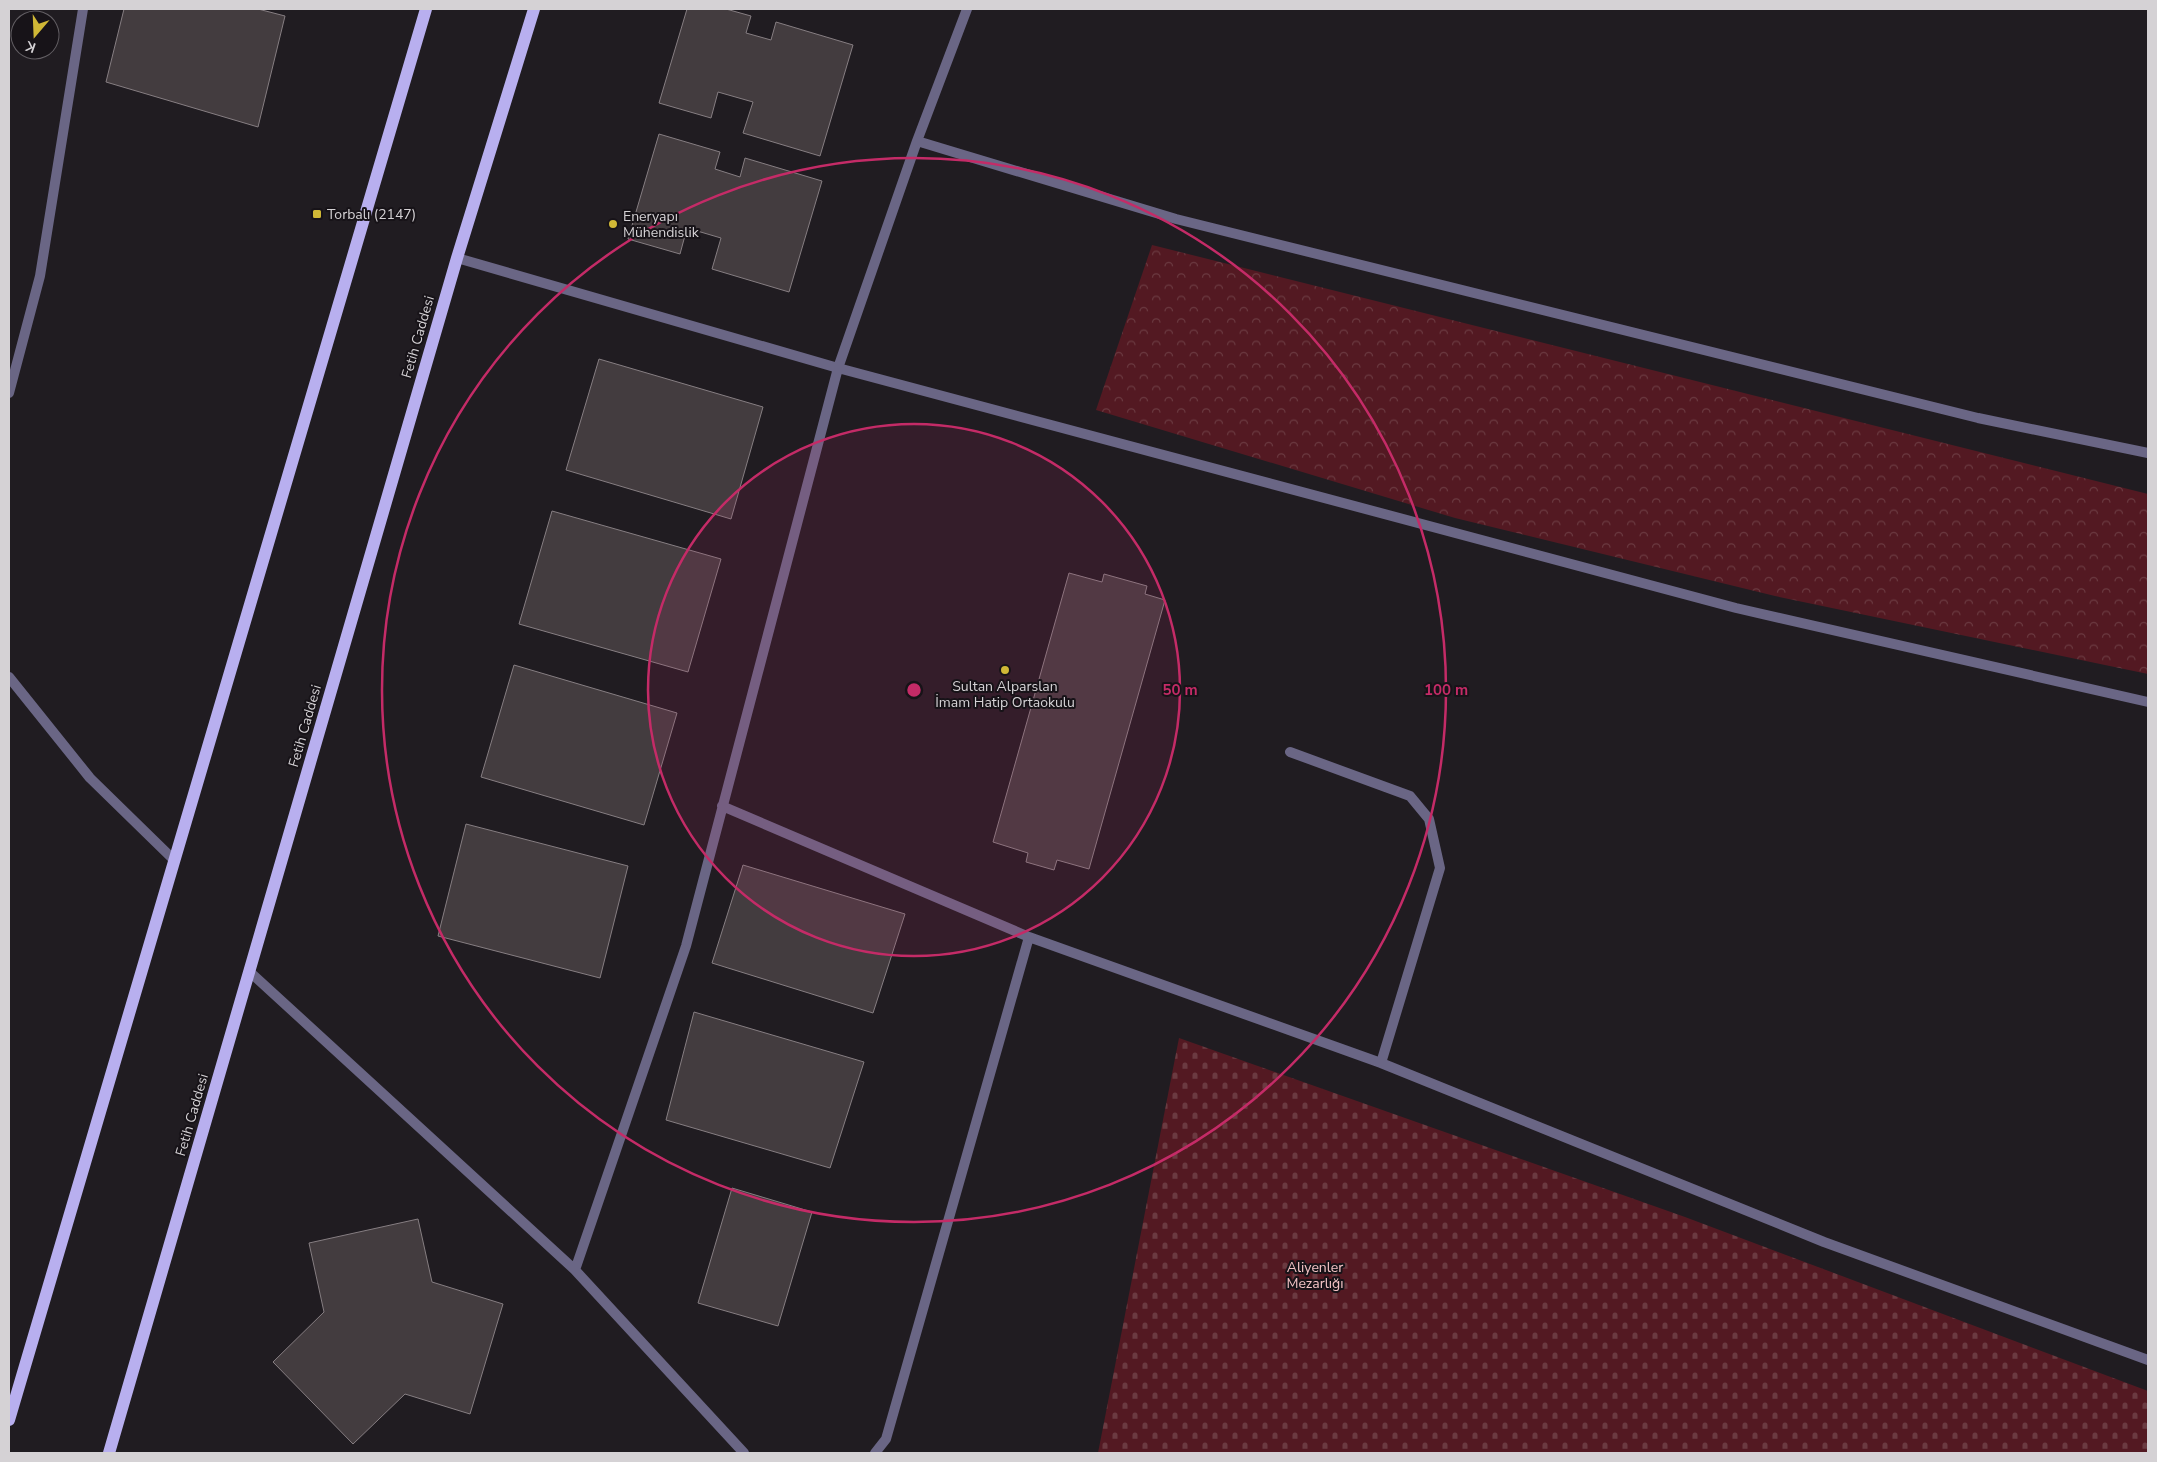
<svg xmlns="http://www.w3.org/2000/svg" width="2157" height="1462" viewBox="0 0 2157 1462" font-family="'Nunito Sans',sans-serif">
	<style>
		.cemetery { fill: url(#cemetery-stones) }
		.park { fill: url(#park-crowns) }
		.building { fill: #433c3f; stroke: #867e82 }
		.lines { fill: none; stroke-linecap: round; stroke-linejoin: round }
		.street { stroke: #6a6685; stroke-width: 10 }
		.primary { stroke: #b8afef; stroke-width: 12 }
		.ring { fill: none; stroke: #c42b67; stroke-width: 2.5 }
		.poi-dot { fill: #d0b836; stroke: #171318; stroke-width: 2 }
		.labels { text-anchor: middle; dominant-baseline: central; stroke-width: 4; stroke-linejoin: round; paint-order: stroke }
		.poi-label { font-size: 14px; fill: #d5d2d5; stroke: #171318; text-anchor: start }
		.street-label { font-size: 14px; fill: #d5d2d5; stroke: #171318 }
		.park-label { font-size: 14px; fill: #f3c3c5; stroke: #171318 }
		.centre { fill: #c42b67; stroke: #171318; stroke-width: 2.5 }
		.ring-label { font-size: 15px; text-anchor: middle; font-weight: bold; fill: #c42b67; stroke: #171318; stroke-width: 4; stroke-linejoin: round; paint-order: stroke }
	</style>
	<defs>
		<pattern id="cemetery-stones" width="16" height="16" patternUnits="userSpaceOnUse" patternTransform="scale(1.25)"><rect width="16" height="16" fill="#531922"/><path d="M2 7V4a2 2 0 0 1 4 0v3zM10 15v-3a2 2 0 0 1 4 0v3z" fill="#6b3a41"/></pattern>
		<pattern id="park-crowns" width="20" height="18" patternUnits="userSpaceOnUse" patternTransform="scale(1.25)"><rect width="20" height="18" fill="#531922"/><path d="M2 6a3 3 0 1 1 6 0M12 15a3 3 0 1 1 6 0" fill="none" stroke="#6b3a41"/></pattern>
	</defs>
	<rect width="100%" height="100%" fill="#201c21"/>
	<path class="cemetery" d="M1179,1038l506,179 463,174v62h-1050z"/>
	<path class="park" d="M1152,245l996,249v180l-373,-78 -320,-78 -359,-108z"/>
	<path class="building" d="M124,9h134l27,7 -27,111 -152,-45z
		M687,9h39l25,7 -5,17 25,7 5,-18 77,23 -33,111 -77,-23 10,-31 -35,-10 -7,26 -52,-15z
		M659,134l61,18 -5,17 25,8 5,-19 77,23 -33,111 -77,-23 9,-31 -34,-10 -7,26 -52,-15z
		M599,359l164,48 -32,112 -165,-49z
		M552,511l169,48 -33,113 -169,-48z
		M1069,573l33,9 2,-8 43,12 -2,8 20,6 -76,269 -32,-9 -3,10 -28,-8 2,-9 -35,-11z
		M514,665l163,48 -33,112 -163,-48z
		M466,824l162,42 -28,112 -162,-42z
		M743,865l162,49 -32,99 -161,-50z
		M694,1012l170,50 -34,106 -164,-48z
		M732,1188l80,24 -34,114 -80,-23z
		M418,1219l14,63 71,22 -33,110 -65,-20 -52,50 -80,-82 51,-50 -15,-69z"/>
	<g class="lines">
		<path class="street" d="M917,141l259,78 802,199 170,35
			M457,258l381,110 898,240 412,94
			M9,393l31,-117 43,-267
			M9,677l81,101 84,82
			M1290,752l120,44 19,23 11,49 -59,195
			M722,806l307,131 352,126 443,179 324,118
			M250,972l325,298 169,183
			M575,1270l111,-324 152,-578 79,-227 50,-132
			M875,1453l11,-14 143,-502"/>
		<path class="primary" d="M9,1420l417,-1411
			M109,1453l348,-1195 77,-249"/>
	</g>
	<circle cx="914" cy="690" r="266" fill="#c42b67" fill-opacity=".12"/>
	<g class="ring">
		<circle cx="914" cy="690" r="266"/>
		<circle cx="914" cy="690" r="532"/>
	</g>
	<g class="poi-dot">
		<rect x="312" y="209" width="10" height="10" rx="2.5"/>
		<circle cx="613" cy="224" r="5"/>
		<circle cx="1005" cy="670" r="5"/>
	</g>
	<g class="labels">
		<g class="poi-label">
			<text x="327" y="214">Torbalı (2147)</text>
			<text x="623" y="216">Eneryapı<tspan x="623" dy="16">Mühendislik</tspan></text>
			<text x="1005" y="686" text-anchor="middle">Sultan Alparslan<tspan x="1005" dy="16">İmam Hatip Ortaokulu</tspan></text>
		</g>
		<g class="street-label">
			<text transform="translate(418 337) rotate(-74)">Fetih Caddesi</text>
			<text transform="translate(305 726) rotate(-74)">Fetih Caddesi</text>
			<text transform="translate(192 1115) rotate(-74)">Fetih Caddesi</text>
		</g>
		<g class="park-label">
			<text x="1315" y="1267">Aliyenler<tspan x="1315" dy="16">Mezarlığı</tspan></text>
		</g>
	</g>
	<circle cx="914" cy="690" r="8" class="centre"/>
	<g class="ring-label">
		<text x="1180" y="695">50 m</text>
		<text x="1446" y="695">100 m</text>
	</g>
	<rect width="2157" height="1462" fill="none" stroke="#d5d2d5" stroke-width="20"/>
	<g transform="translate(35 35) rotate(199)"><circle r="24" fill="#171318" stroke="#635f64"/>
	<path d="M0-4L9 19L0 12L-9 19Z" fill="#d0b836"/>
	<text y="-8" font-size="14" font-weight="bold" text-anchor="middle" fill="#d5d2d5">K</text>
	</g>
</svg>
